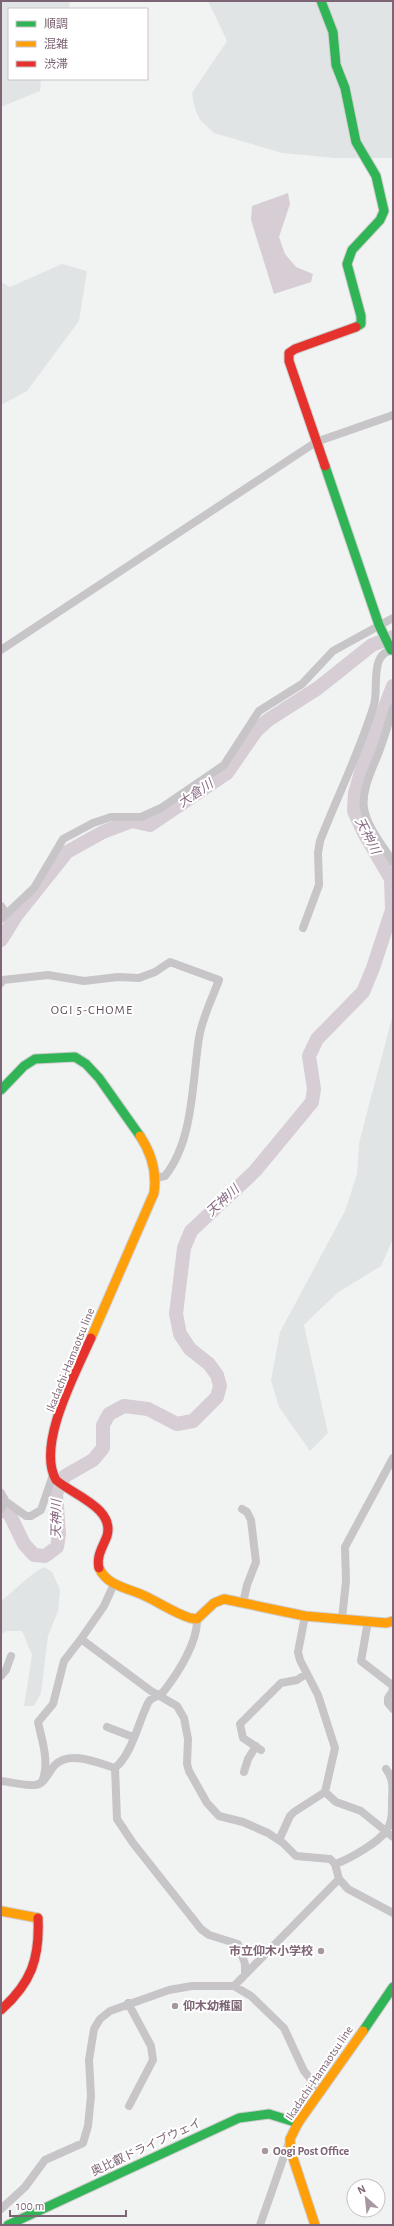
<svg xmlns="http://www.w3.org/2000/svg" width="394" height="2226" viewBox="0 0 394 2226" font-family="'Alegreya Sans','Noto Sans JP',sans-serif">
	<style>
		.green { fill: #e0e4e5 }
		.water { fill: #d6cdd5 }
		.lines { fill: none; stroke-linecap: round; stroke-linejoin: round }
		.river { stroke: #d6cdd5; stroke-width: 14 }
		.fast-casing { stroke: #cfcecf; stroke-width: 11 }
		.slow-casing { stroke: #cfcecf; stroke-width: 11 }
		.jam-casing { stroke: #cfcecf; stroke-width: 11 }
		.street { stroke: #c7c5c7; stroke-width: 8 }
		.fast { stroke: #30b455; stroke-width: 9 }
		.slow { stroke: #ff9f0a; stroke-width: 9 }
		.jam { stroke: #e5322d; stroke-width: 9 }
		.poi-dot { fill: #a697a1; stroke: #fff; stroke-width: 1.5 }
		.labels { text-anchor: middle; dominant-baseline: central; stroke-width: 4; stroke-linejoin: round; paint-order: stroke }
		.street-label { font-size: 12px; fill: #7e6576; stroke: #fff }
		.poi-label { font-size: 12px; font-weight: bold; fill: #7e6576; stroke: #fff; text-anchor: start }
		.water-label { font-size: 13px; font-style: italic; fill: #896b85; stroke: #fff }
		.neighbourhood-label { font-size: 13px; letter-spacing: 1px; fill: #64535f; stroke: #fff }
	</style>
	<rect width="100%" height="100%" fill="#f1f3f2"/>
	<path class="green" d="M1,1h69l-1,8h-60v70h32l-1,12 -39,16z
		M208,1h185v157h-58l-53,-5 -68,-20 -14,-13 -5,-11 -3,-16 35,-52z
		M62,264l25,7 -8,50 -52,70 -26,14v-123l9,5z
		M393,1014v225l-12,27 -44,27 -33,32 24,108 -18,18 -31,-44 -8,-27 9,-48 65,-121 12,-37 2,-31z
		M44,1567l8,5 8,18 -2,21 -10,25 -7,57 -7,13h-10l8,-51 -10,-24h-15l-6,3v-33c15,-11 26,-25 43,-34z"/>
	<path class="water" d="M288,193l2,11 -11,33 6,17 11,13 17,7 -2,8 -37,12 -23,-74 1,-14z"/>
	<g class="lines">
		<path class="river" d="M1,940l15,-24 51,-64 36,-20 29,-11 18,4 77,-52 29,-42 12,-11 50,-32 54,-43 21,-8
			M1,1510l8,3 15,31 10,11 11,1 12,-9 2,-13 -3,-41 9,-17 28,-16 10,-12v-23l6,-11 15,-8 24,3 29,15 16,-3 24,-24 3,-11 -3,-11 -8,-11 -19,-15 -10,-15 -4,-20 8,-66 7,-17 64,-60 57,-69 2,-13 -5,-33 8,-17 46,-47 10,-24 19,-58 -1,-31 -27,-46 -10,-22 1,-18 9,-31 29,-76"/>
		<g class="fast-casing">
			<path id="fast" d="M321,1l12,31 3,33 9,23 11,54 20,34 8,35 -4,9 -28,30 -5,14 14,52v8l-5,3
				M325,466l54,159 12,25
				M1,1090l23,-24 11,-7 40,-2 11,7 13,14 41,58
				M363,2031l30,-44
				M8,2225l231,-107 30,-4 29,9"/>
		</g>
		<g class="slow-casing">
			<path id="slow" d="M91,1338l63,-145c3,-21 -2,-39 -14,-57
				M99,1568c9,19 30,20 46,28 15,7 29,17 45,22l7,1 17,-16 10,-4 81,17 81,7 7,-2
				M1,1911l37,7
				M315,2225l-24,-73 -1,-13 8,-16 65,-92"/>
		</g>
		<g class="jam-casing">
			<path id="jam" d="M325,466l-36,-105v-8l6,-4 61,-22
				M91,1338c-15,34 -55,107 -35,142 17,15 59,28 51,56 -4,11 -11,20 -8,32
				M1,2010c30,-27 39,-51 37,-92"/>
		</g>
		<path class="street" d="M1,650l315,-208 77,-27
			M393,708c-4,13 -8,28 -13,41 -6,17 -19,40 -16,59 3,19 19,38 29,54
			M1,906l5,7
			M1,919l33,-31 29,-49 30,-16 18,-6h30l20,-9 63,-43 35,-54 43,-27 31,-33 60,-33
			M303,928l16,-43 -1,-32 2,-12c18,-46 40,-90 54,-136 5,-17 -5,-52 19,-55
			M1,983l2,-3 45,-5 36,6 34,-4 21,1 16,-6 15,-10 49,18c-7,19 -17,38 -20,58 -7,43 -5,102 -34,138l-9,2
			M1,1493l4,7 -4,9
			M1,1498l25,18h5l10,-6 12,-35
			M242,1509l5,3 4,8 5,42 -9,23 -4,18
			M114,1584l-10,22 -23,33 70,52 26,15 7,12 4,21 -1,25 2,7 18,32 12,13 24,6 25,11 15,10 13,13 34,3 5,5 4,15 9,10 45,24
			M305,1616l-7,36 2,8 18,35 17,53 -10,44 11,10 25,9 32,26
			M197,1619c1,23 -19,54 -33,72 -4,6 -13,5 -16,12 -10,20 -16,51 -33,65l2,51 16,24 68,86 8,6 29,9 7,20v10
			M342,1619l4,-38 -1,-34 48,-89
			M368,1621l-7,40 31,24 1,5 -5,8v5l5,6
			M1,1676l5,-6 5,-14
			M107,1727l26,10
			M261,1750l-18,-12 -3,-14 41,-41 16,-3 9,-6
			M244,1772l4,-13 8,-13
			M1,1781c10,1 26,5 34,4 10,-1 14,-14 20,-20 15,-15 43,-2 60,3
			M42,1782c8,-20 0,-41 -4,-60l15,-18 11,-43 17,-22
			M279,1840l11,-24 4,-4 31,-20
			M335,1864c13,-4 44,-22 51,-33 7,-9 6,-22 6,-33 1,-11 1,-20 -6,-29
			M234,1986l105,-107
			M128,2003l23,43 2,14 -24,46
			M1,2209l24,-22 20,-27 38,-17 5,-17 3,-30 -2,-36 5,-31 6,-10 10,-8 59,-21 23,-4h42l17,10 33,32 20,43 16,20
			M260,2225l29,-83"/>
		<use href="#fast" class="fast"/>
		<use href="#slow" class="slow"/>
		<use href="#jam" class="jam"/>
	</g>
	<g class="poi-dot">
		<circle cx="321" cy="1951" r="4"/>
		<circle cx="175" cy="2006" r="4"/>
		<circle cx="265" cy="2151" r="4"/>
	</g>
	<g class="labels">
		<g class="street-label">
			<text transform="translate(70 1360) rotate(-68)">Ikadachi-Hamaotsu line</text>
			<text transform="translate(319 2073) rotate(-56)">Ikadachi-Hamaotsu line</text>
			<text transform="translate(146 2147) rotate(-25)">奥比叡ドライブウェイ</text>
		</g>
		<g class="poi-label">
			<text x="313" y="1951" text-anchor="end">市立仰木小学校</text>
			<text x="183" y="2006">仰木幼稚園</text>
			<text x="273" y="2151">Oogi Post Office</text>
		</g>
		<g class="water-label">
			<text transform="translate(196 794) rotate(-34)">大倉川</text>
			<text transform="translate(367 836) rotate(63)">天神川</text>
			<text transform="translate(223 1201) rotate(-43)">天神川</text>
			<text transform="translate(57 1519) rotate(-89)">天神川</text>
		</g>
		<g class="neighbourhood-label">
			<text x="92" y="1010">OGI 5-CHOME</text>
		</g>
	</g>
	<rect width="394" height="2226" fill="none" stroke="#7e6576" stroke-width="4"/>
	<rect x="8" y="8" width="140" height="72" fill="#ffffff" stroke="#cbc1c8"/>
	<rect x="16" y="21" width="20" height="6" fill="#30b455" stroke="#cbc1c8"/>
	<text x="44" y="28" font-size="12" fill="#7e6576">順調</text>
	<rect x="16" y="41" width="20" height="6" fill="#ff9f0a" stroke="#cbc1c8"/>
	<text x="44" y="48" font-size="12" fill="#7e6576">混雑</text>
	<rect x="16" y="61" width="20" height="6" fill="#e5322d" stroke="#cbc1c8"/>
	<text x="44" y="68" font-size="12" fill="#7e6576">渋滞</text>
	<g transform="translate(366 2198) rotate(333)"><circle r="19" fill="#ffffff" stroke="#cbc1c8"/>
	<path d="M0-3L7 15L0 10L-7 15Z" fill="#a697a1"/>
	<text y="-6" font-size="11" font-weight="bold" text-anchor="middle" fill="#7e6576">N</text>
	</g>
	<path d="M10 2210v6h116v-6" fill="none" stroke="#7e6576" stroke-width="2"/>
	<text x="16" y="2210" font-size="12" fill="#7e6576" stroke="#ffffff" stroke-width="3" paint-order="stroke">100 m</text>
</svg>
